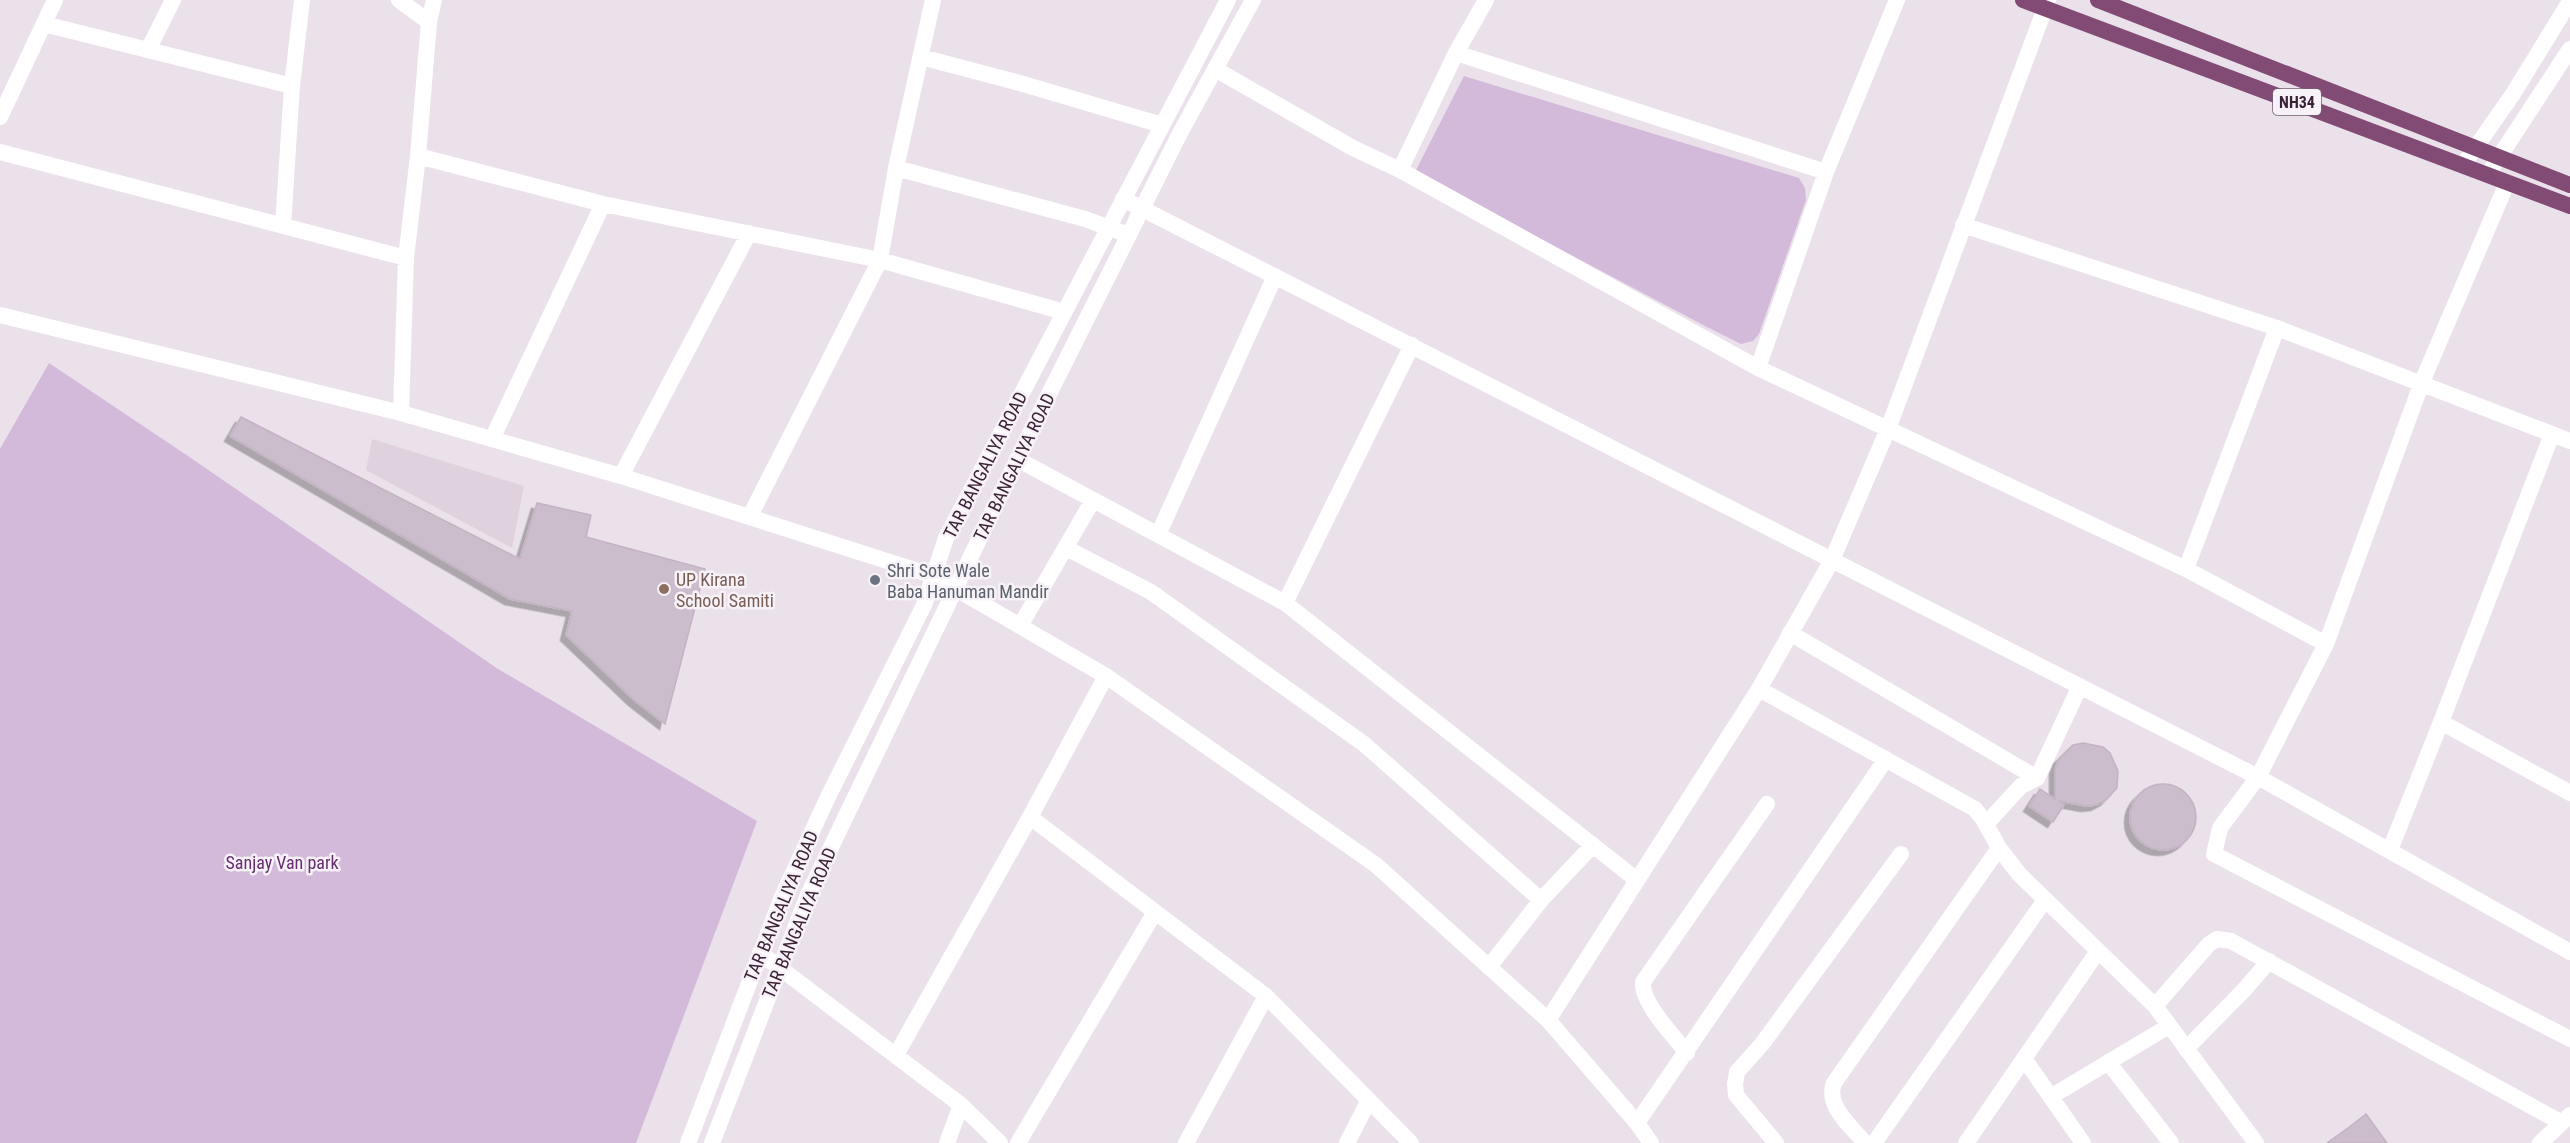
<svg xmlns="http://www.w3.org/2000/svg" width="2570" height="1143" viewBox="0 0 2570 1143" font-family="'Roboto Condensed',sans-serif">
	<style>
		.built { fill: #dfd2de }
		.green { fill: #d3badb }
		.building { fill: #cbbdcb; stroke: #c4b3c3; stroke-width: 1.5; filter: url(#shadow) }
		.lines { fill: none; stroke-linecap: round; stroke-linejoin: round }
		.minor { stroke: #fff; stroke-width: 16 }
		.tertiary { stroke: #fff; stroke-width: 16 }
		.trunk { stroke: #824b75; stroke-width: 16 }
		.worship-dot { fill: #6b7280; stroke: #f7f1f8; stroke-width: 2 }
		.education-dot { fill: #8d6e63; stroke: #f7f1f8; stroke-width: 2 }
		.labels { text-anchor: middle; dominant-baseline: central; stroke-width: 5; stroke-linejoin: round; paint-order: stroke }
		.shield { fill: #f7f1f8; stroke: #736070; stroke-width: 1.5 }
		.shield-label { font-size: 16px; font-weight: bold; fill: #3b2236 }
		.street-label { font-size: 18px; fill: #3b2236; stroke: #f7f1f8 }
		.worship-label { font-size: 18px; fill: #5b616d; stroke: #f7f1f8; text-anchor: start }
		.education-label { font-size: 18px; fill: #785e54; stroke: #f7f1f8; text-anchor: start }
		.park-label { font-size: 18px; fill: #662e70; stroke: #f7f1f8 }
	</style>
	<defs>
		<filter id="shadow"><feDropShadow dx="-5.5" dy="5.5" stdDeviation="0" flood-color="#0004"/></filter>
	</defs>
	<rect width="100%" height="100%" fill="#ebe1eb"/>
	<path class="built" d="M372,439l152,47 -12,62 -146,-78z"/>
	<path class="green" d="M1464,76l335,102 6,10 1,12 -47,134 -6,7 -12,3 -36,-18 -290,-154z
		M49,363l139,93 310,213 259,152 -121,322h-636v-694z"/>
	<path class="building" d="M241,417l279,142 17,-56 54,12 -5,22 119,32 -40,155 -31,-24 -68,-65 6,-24 -62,-12 -280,-163z
		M2083,743l20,4 7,6 8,18 -1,17 -11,12 -10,5 -10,1 -27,-5 5,4 -11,17 -24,-16 11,-17 15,10v-30l4,-10 14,-14z
		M2130 817a33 33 0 1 1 66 0a33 33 0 1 1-66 0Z
		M2366,1114l21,29h-60l21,-15z"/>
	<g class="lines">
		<path class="minor" d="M399,0l30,22
			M44,24l248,62 10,-86
			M148,50l25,-50
			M1456,53l370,119
			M921,57l95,25 146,43
			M1215,69l138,79 47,22 358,198 428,201 140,75
			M0,117l55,-117
			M0,152l406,106
			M418,156l11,-134 5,-22
			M2464,164l49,-70 57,-93
			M896,168l189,51 44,16
			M1400,170l56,-117 30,-53
			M2488,174l82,-125
			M2507,183l-85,199 -96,262 -68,133 -38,51 -6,26 356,185
			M1123,199l1135,578 312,175
			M1963,225l314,103 293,113
			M283,226l9,-140
			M1758,368l68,-196 71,-172
			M401,413l5,-155 12,-102 185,48 277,56 184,52
			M492,439l111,-235
			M1017,459l268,144 352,277
			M621,476l128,-243
			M750,516l130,-256 16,-92 37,-168
			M1158,535l117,-259
			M1066,548l85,44 213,152 177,156
			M2186,569l91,-241
			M1285,603l127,-258
			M1020,626l73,-126
			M1790,633l247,145
			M1759,689l216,120 8,10 16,29 20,26 136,132 101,137
			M2441,722l111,-288
			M1030,817l236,179 145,147
			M1986,824l35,-38 16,-8 43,-92
			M2390,850l51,-128 129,71
			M760,953l201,152 39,38
			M1489,967l52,-67 52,-55
			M2155,1006l54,-62 8,-5 14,2 331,182
			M1548,1020l211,-331 73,-129 56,-131 160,-429
			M2186,1049l58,-59 25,-29
			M1687,1053c-13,-17 -46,-50 -44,-71l124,-178
			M896,1055l134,-238 76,-141
			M2025,1060l58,83
			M2108,1062l63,81
			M2052,1096l117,-70
			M1637,1123l249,-364
			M947,1143l14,-38
			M1018,1143l137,-231
			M1186,1143l80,-147
			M1347,1143l22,-43
			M1776,1143l-40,-48 -1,-11 2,-12 25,-28 139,-190
			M1865,1143c-13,-16 -40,-37 -31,-60l165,-235
			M1874,1143l171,-243
			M1966,1143l132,-192
			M2540,1143l30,-28"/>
		<path class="tertiary" d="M0,315l401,98 220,63 313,100 172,100 270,189 172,155 89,103 14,20
			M688,1143l94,-246 45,-98 97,-194 22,-67 282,-538
			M712,1143l96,-248 240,-499 132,-263 73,-133"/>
		<path class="trunk" d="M2023,0l547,206
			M2098,0l472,185"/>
	</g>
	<circle class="worship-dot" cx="875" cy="580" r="6"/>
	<circle class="education-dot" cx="664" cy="589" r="6"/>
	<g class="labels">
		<rect class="shield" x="2273" y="89" width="48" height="26" rx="4.5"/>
		<g class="shield-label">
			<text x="2297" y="102">NH34</text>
		</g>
		<g class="street-label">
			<text transform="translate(985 465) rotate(-63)">TAR BANGALIYA ROAD</text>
			<text transform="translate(1014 467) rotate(-64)">TAR BANGALIYA ROAD</text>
			<text transform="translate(781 906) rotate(-67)">TAR BANGALIYA ROAD</text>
			<text transform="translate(799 923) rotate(-67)">TAR BANGALIYA ROAD</text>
		</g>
		<g class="worship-label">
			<text x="887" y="570">Shri Sote Wale<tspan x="887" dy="21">Baba Hanuman Mandir</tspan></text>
		</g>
		<g class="education-label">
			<text x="676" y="579">UP Kirana<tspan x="676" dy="21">School Samiti</tspan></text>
		</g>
		<g class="park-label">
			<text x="282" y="862">Sanjay Van park</text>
		</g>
	</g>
</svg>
